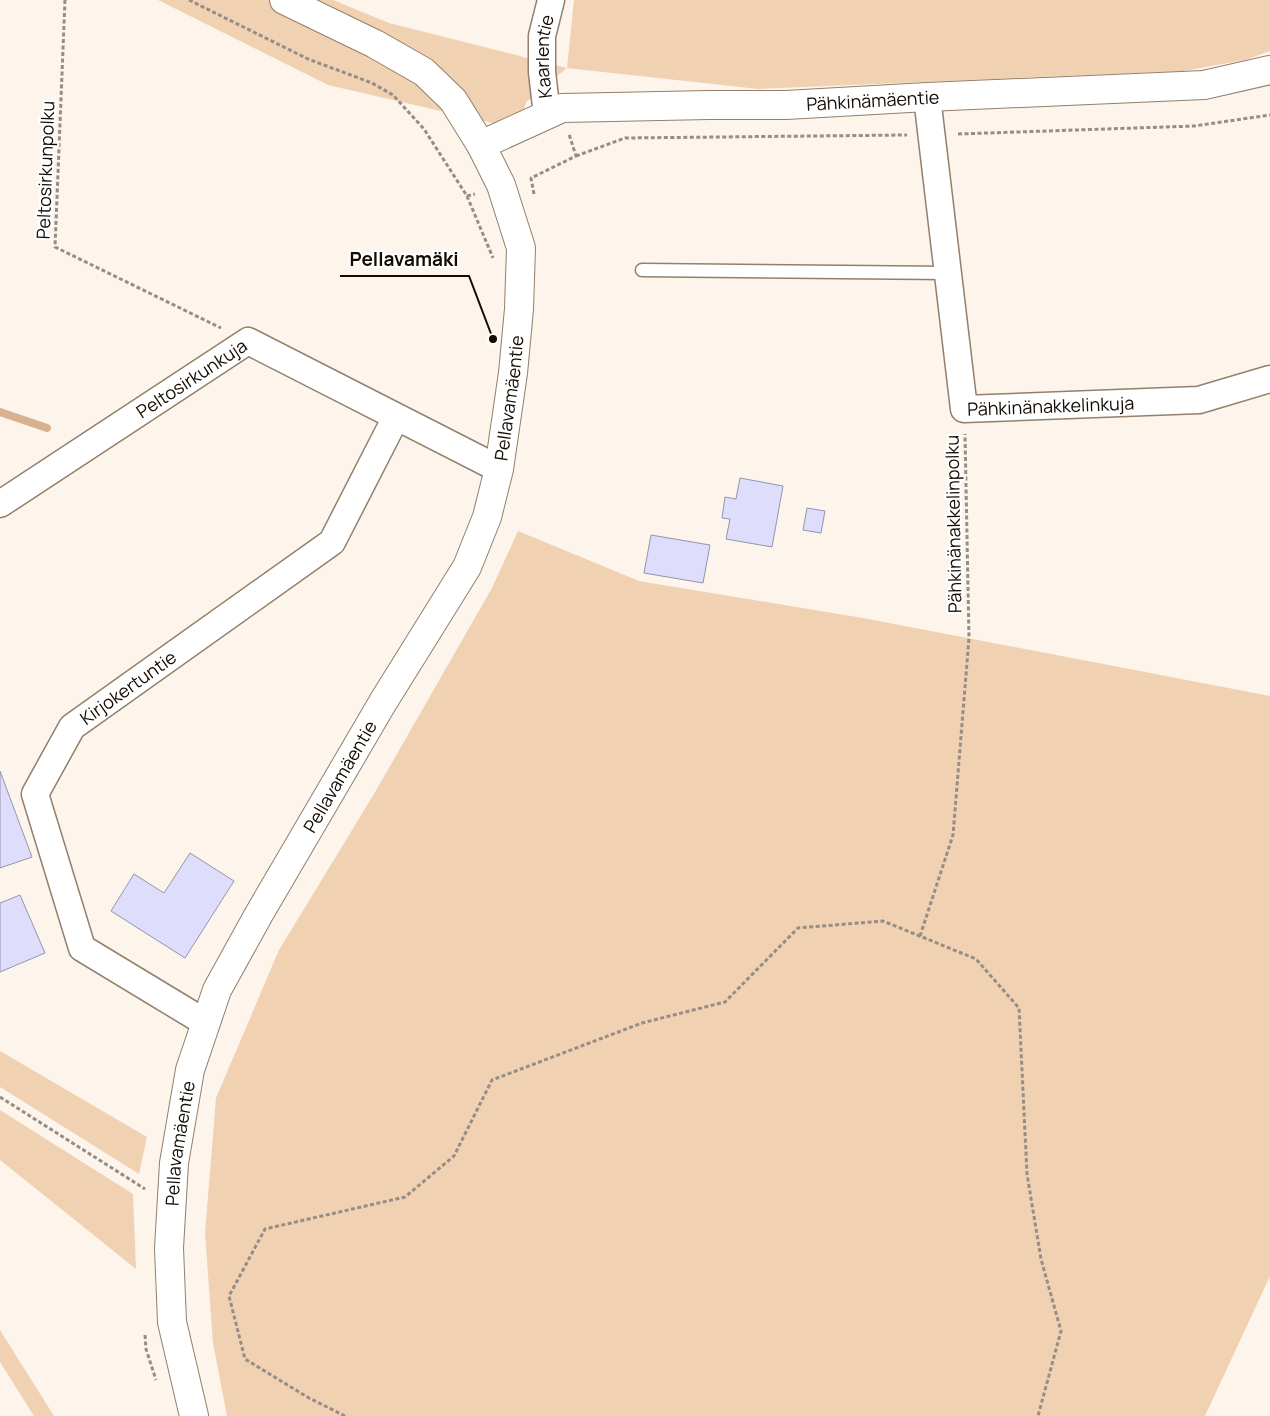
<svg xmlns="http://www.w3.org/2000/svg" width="1270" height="1416" viewBox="0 0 1270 1416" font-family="Manrope,sans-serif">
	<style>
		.green { fill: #f0d1b2 }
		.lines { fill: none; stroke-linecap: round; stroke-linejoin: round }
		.stream { stroke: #d7b28c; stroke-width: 8 }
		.building { fill: #deddfb; stroke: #9494ae }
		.service-casing { stroke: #937f6b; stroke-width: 15 }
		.minor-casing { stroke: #937f6b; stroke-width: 29 }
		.tertiary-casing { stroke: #937f6b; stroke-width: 30 }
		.path { stroke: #968e86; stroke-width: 3; stroke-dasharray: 4 2.5; stroke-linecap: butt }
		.service { stroke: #fff; stroke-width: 12 }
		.minor { stroke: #fff; stroke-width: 26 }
		.tertiary { stroke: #fff; stroke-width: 28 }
		.labels { text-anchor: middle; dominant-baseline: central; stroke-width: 4.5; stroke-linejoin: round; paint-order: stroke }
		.street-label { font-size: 18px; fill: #120b04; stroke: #fff }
		.leader { fill: none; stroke: #120b04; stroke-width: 2 }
		.callout-dot { fill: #120b04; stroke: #fff; stroke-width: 2 }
		.callout-label { font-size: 19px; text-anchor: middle; font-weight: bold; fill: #120b04; stroke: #fff; stroke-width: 4.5; stroke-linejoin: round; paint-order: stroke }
	</style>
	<rect width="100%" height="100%" fill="#fdf4eb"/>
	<path class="green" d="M158,0h175l56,23 178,45 7,-68h696v51l-25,9 -62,11 -425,18 -191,-21 -41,34 -7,27 -191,-44z
		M518,531l121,50 224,37 407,78v580l-65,140h-978l-14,-73 -8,-110 11,-135 63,-148 95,-156 118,-206z
		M0,1051l147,86 -8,37 -139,-87z
		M0,1110l133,84 3,75 -136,-109z
		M0,1330l54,86h-20l-34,-54z"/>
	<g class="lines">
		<path class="stream" d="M0,412l47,16"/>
	</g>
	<path class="building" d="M740,478l43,8 -11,61 -46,-8 4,-20 -8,-1 3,-21 11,2z
		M807,508l18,3 -4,22 -18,-3z
		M651,535l59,10 -7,38 -59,-10z
		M0,771l32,86 -32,11z
		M190,853l44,28 -49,77 -74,-47 23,-37 30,19z
		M20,895l25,58 -45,19v-69z"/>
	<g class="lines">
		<g class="service-casing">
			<path id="service" d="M642,270l306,3"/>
		</g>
		<g class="minor-casing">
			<g id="minor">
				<path id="s1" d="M927,97l37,312 235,-9 71,-21"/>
				<path id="s2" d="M547,115l-5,-43v-36l9,-36"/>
				<path id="s3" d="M0,504l248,-163 251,128"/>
				<path id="s4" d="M206,1023l-124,-75 -47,-154 37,-67 260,-185 64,-125"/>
			</g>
		</g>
		<g class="tertiary-casing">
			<g id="tertiary">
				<path id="s5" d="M481,145l81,-37 147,-3h77l141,-8 277,-12 66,-15"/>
				<path id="s6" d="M194,1416l-22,-94 -3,-74 5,-85 16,-93 27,-80 42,-76 124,-212 84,-135 20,-50 12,-48 14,-96 6,-64 2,-61 -20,-63 -20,-40 -28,-45 -29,-28 -49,-28 -91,-44"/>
			</g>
		</g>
		<path class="path" d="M65,0l-10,247 166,81
			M189,0l119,59 64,24 21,12 31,34 43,67 8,-2
			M958,134l236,-8 76,-11
			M576,156l49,-18 282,-3
			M534,194l-3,-16 45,-22 -7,-22
			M467,196l26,62
			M920,936l33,-101 16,-197 -4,-204
			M0,1097l145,92
			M145,1335l1,14 10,31
			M345,1416l-36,-18 -64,-39 -16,-63 36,-67 140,-32 49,-41 38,-76 150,-57 83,-21 73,-74 85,-7 93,38 43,49 8,166 14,85 20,72 -23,85"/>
		<use href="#service" class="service"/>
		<use href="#minor" class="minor"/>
		<use href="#tertiary" class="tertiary"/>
	</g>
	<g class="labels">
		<g class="street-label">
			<text stroke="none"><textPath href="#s2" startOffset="59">Kaarlentie</textPath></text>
			<text stroke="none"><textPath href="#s5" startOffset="400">Pähkinämäentie</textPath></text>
			<text transform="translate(45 170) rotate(-88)">Peltosirkunpolku</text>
			<text stroke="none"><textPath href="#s3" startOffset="229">Peltosirkunkuja</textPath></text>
			<text stroke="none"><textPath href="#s6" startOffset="1101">Pellavamäentie</textPath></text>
			<text stroke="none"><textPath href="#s1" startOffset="401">Pähkinänakkelinkuja</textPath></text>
			<text transform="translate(953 524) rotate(-91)">Pähkinänakkelinpolku</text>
			<text stroke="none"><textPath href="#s4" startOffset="451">Kirjokertuntie</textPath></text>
			<text stroke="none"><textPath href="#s6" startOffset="681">Pellavamäentie</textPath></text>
			<text stroke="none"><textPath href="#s6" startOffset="276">Pellavamäentie</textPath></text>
		</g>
	</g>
	<path class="leader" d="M493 339L469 276H340"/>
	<circle class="callout-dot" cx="493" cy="339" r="5"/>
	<g class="callout-label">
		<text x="404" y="266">Pellavamäki</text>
	</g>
</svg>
